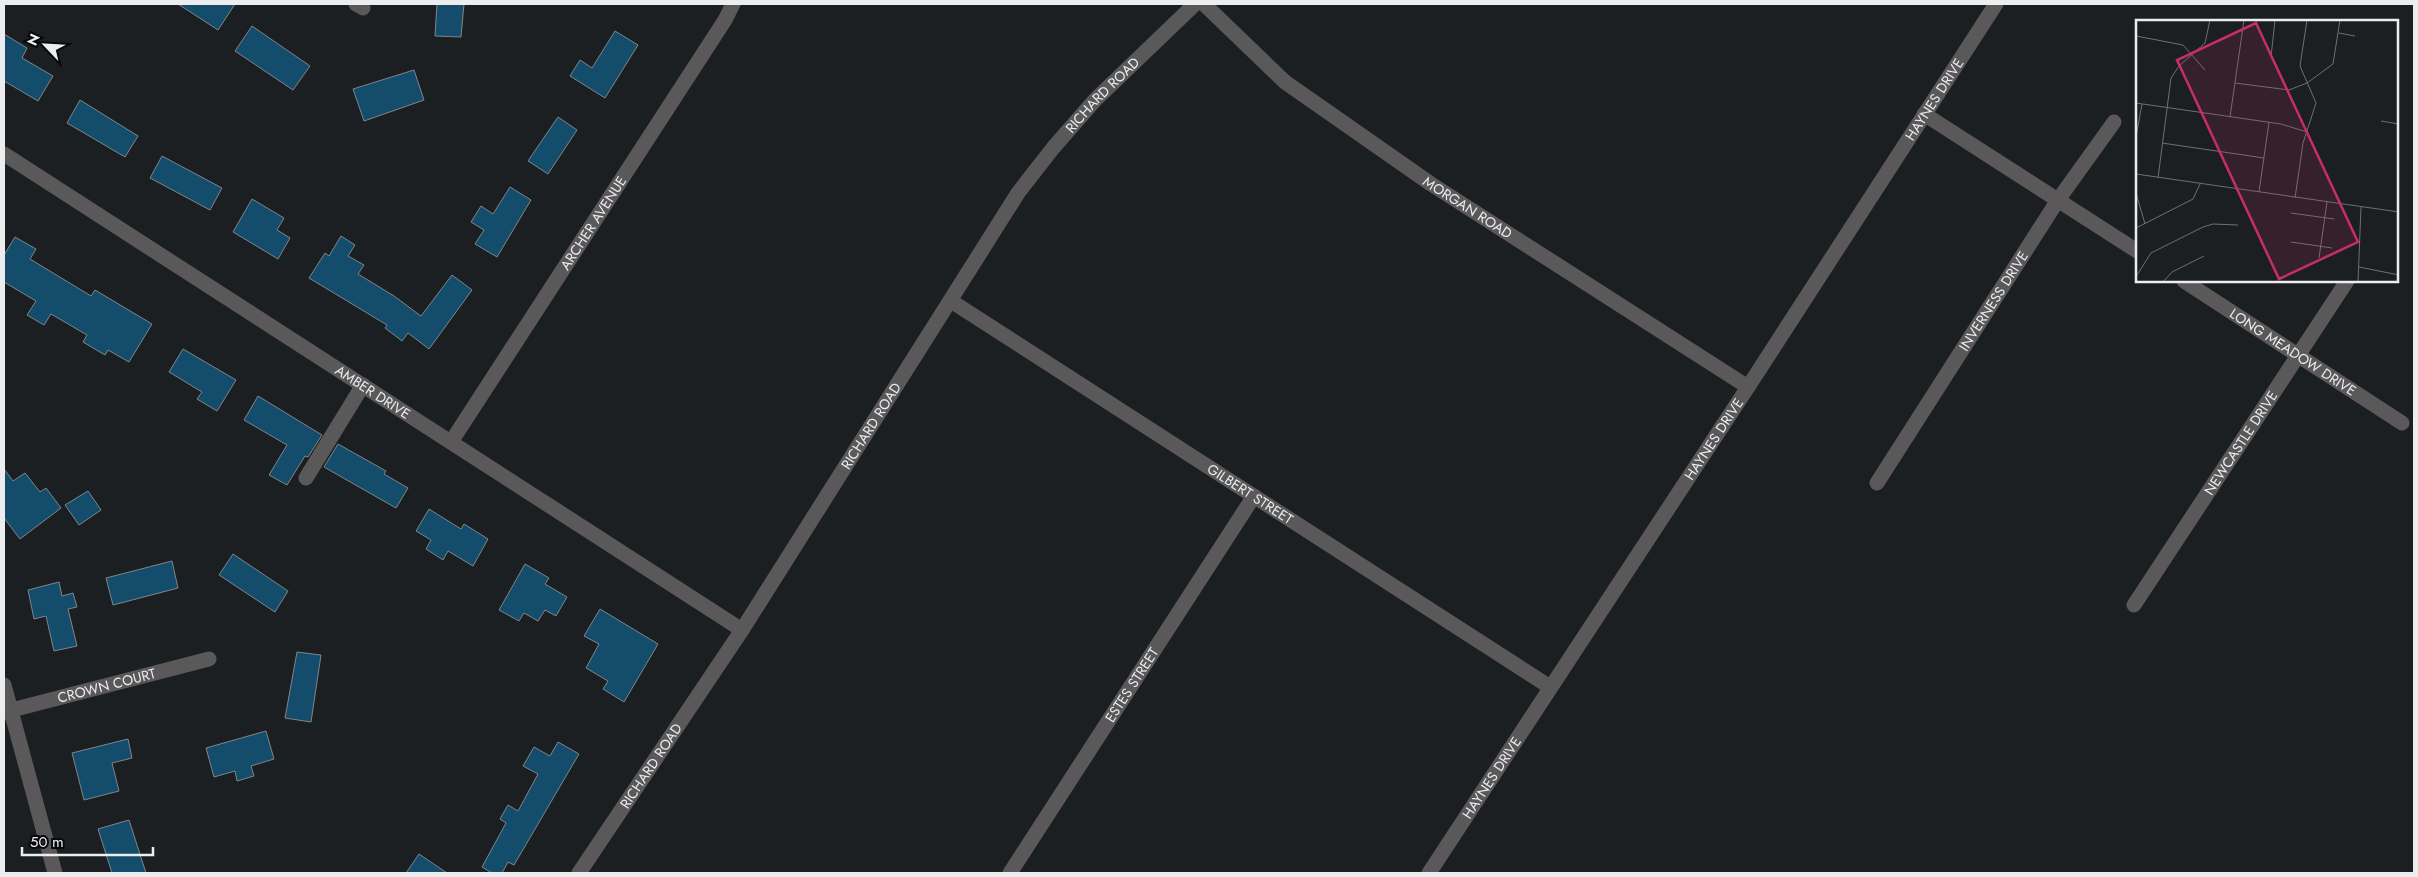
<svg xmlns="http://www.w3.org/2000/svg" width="2418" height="877" viewBox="0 0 2418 877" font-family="Jost,sans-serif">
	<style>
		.building { fill: #144d6b; stroke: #818589 }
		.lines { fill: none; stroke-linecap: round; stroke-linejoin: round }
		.minor { stroke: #5b5859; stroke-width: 15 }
		.labels { text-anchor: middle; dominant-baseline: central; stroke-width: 4.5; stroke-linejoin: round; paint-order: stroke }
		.street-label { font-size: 14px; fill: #ebedef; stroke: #070809 }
		.inset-road { fill: none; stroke: #6e7173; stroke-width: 1 }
		.view { fill: #c62d6a; fill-opacity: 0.15; stroke: #c62d6a; stroke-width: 2.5 }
		.inset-edge { fill: none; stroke: #ebedef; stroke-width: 2.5 }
	</style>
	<rect width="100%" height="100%" fill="#1b1f21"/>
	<path class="building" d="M178,4h57l-17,26z
		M437,4h27l-3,33 -26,-1z
		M252,26l58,40 -17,24 -58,-39z
		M615,31l23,14 -33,53 -35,-22 10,-16 12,8z
		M4,34l23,14 -5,10 31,18 -15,25 -34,-20z
		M414,70l10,30 -60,21 -11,-32z
		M80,100l58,36 -13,21 -58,-34z
		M558,117l19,13 -29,44 -20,-13z
		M162,156l60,32 -12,22 -60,-32z
		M510,187l21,13 -34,57 -22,-13 9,-14 -13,-8 10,-16 12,8z
		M252,199l32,19 -7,12 13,8 -12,21 -45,-27z
		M341,236l14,9 -7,11 16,9 -6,9 36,22 27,20 31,-41 20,15 -43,59 -21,-16 -6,8 -17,-13 2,-3 -78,-47 16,-25 4,3z
		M15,237l21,12 -6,10 61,37 4,-6 57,34 -23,38 -21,-12 -3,5 -22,-13 4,-7 -36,-21 -7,11 -17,-10 9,-14 -32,-19v-27z
		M183,349l53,31 -19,31 -20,-12 5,-7 -33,-20z
		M258,396l64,39 -14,22 -3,-1 -18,29 -18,-10 18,-30 -43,-25z
		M338,444l48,27 -2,3 24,14 -12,20 -72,-41z
		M4,469l9,12 12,-8 15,19 6,-4 15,20 -41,31 -16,-21z
		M88,491l13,19 -22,15 -14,-20z
		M429,509l32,20 3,-5 24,15 -15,27 -25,-15 -5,9 -17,-11 5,-9 -15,-9z
		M233,554l55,37 -13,21 -56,-37z
		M172,561l6,27 -65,17 -7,-27z
		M525,564l24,14 -4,6 22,13 -11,19 -11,-6 -7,11 -14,-8 -5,8 -20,-11z
		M59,582l3,14 11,-3 4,14 -9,2 9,37 -23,5 -8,-35 -12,3 -6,-29z
		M600,609l58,35 -34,58 -21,-13 5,-8 -22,-13 13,-24 -15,-8z
		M297,652l24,3 -10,67 -26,-4z
		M266,731l8,28 -23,7 3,10 -17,5 -2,-10 -21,6 -8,-29z
		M128,739l4,19 -20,5 7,28 -35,9 -12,-47z
		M558,742l21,12 -65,111 -6,-3 -6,11h-10l-10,-6 24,-44 -6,-4 8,-14 10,6 20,-37 -15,-8 11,-19 16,9z
		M129,820l17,53h-34l-14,-44z
		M419,854l28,19h-41z"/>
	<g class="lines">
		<g class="minor">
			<path d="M356,4l7,4"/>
			<path id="s1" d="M1204,4l81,78 146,102 317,203"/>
			<path d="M1924,114l213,137"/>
			<path id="s2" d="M4,154l738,476"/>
			<path id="s3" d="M2184,281l218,142"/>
			<path id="s4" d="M951,301l599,386"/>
			<path id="s5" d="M451,442l274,-422 8,-16"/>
			<path d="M306,478l57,-93"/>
			<path id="s6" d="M1877,483l181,-283 56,-78"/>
			<path id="s7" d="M2134,605l213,-324"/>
			<path d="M4,685l51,188"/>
			<path id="s8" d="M4,712l205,-53"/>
			<path id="s9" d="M579,873l163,-243 276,-437 35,-45 42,-48 100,-96"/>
			<path id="s10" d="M1010,873l244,-377"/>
			<path id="s11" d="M1429,873l319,-486 248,-383"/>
		</g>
	</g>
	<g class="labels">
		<g class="street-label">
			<text stroke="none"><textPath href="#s9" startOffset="939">RICHARD ROAD</textPath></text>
			<text stroke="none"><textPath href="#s11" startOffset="924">HAYNES DRIVE</textPath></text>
			<text stroke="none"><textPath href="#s1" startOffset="334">MORGAN ROAD</textPath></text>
			<text stroke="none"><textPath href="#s5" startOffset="261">ARCHER AVENUE</textPath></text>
			<text stroke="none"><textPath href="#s6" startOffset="216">INVERNESS DRIVE</textPath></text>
			<text stroke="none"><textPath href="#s3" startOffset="130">LONG MEADOW DRIVE</textPath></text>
			<text stroke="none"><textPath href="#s2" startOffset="439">AMBER DRIVE</textPath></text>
			<text stroke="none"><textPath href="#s9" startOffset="534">RICHARD ROAD</textPath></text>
			<text stroke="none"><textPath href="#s11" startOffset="519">HAYNES DRIVE</textPath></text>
			<text stroke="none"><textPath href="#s7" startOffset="194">NEWCASTLE DRIVE</textPath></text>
			<text stroke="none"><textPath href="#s4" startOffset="356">GILBERT STREET</textPath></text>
			<text stroke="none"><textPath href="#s8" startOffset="106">CROWN COURT</textPath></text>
			<text stroke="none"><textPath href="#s10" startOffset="224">ESTES STREET</textPath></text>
			<text stroke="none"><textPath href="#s9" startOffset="129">RICHARD ROAD</textPath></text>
			<text stroke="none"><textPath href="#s11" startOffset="114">HAYNES DRIVE</textPath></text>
		</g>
	</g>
	<g transform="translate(2136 20)">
		<rect width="262" height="262" fill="#1b1f21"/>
		<path class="inset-road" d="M203,13l16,3M0,16l47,9 22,25M135,37l4,-37M99,63l54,7 18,-7 26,-19 7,-44M0,83l145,21 26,8M94,97l14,-97M245,101l18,3M0,117l6,-33M26,123l102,15M0,154l263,38M22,158l13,-100 8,-12 26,-23 5,-23M123,172l10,-70M0,173l9,31M159,178l8,-55 13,-40 -16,-37 7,-46M155,193l43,6M0,208l57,-29 7,-15M155,222l41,6M183,238l8,-56M223,247l40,8M1,255l14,-22 52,-26 10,-3 25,1M27,262l9,-10 32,-16M222,262l3,-75"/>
		<path class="view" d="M120,3l102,219 -79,37 -102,-219z"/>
		<rect width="262" height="262" class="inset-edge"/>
	</g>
	<rect width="2418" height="877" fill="none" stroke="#ebedef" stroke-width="10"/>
	<g transform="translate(45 45) rotate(295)" stroke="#070809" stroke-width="4" paint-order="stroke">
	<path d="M0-4L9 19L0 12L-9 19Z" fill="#ebedef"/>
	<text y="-8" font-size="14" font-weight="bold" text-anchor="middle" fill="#ebedef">N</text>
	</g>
	<path d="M22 847v8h131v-8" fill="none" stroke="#ebedef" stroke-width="2.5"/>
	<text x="30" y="847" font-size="15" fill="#ebedef" stroke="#070809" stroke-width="4" paint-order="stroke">50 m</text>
</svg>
